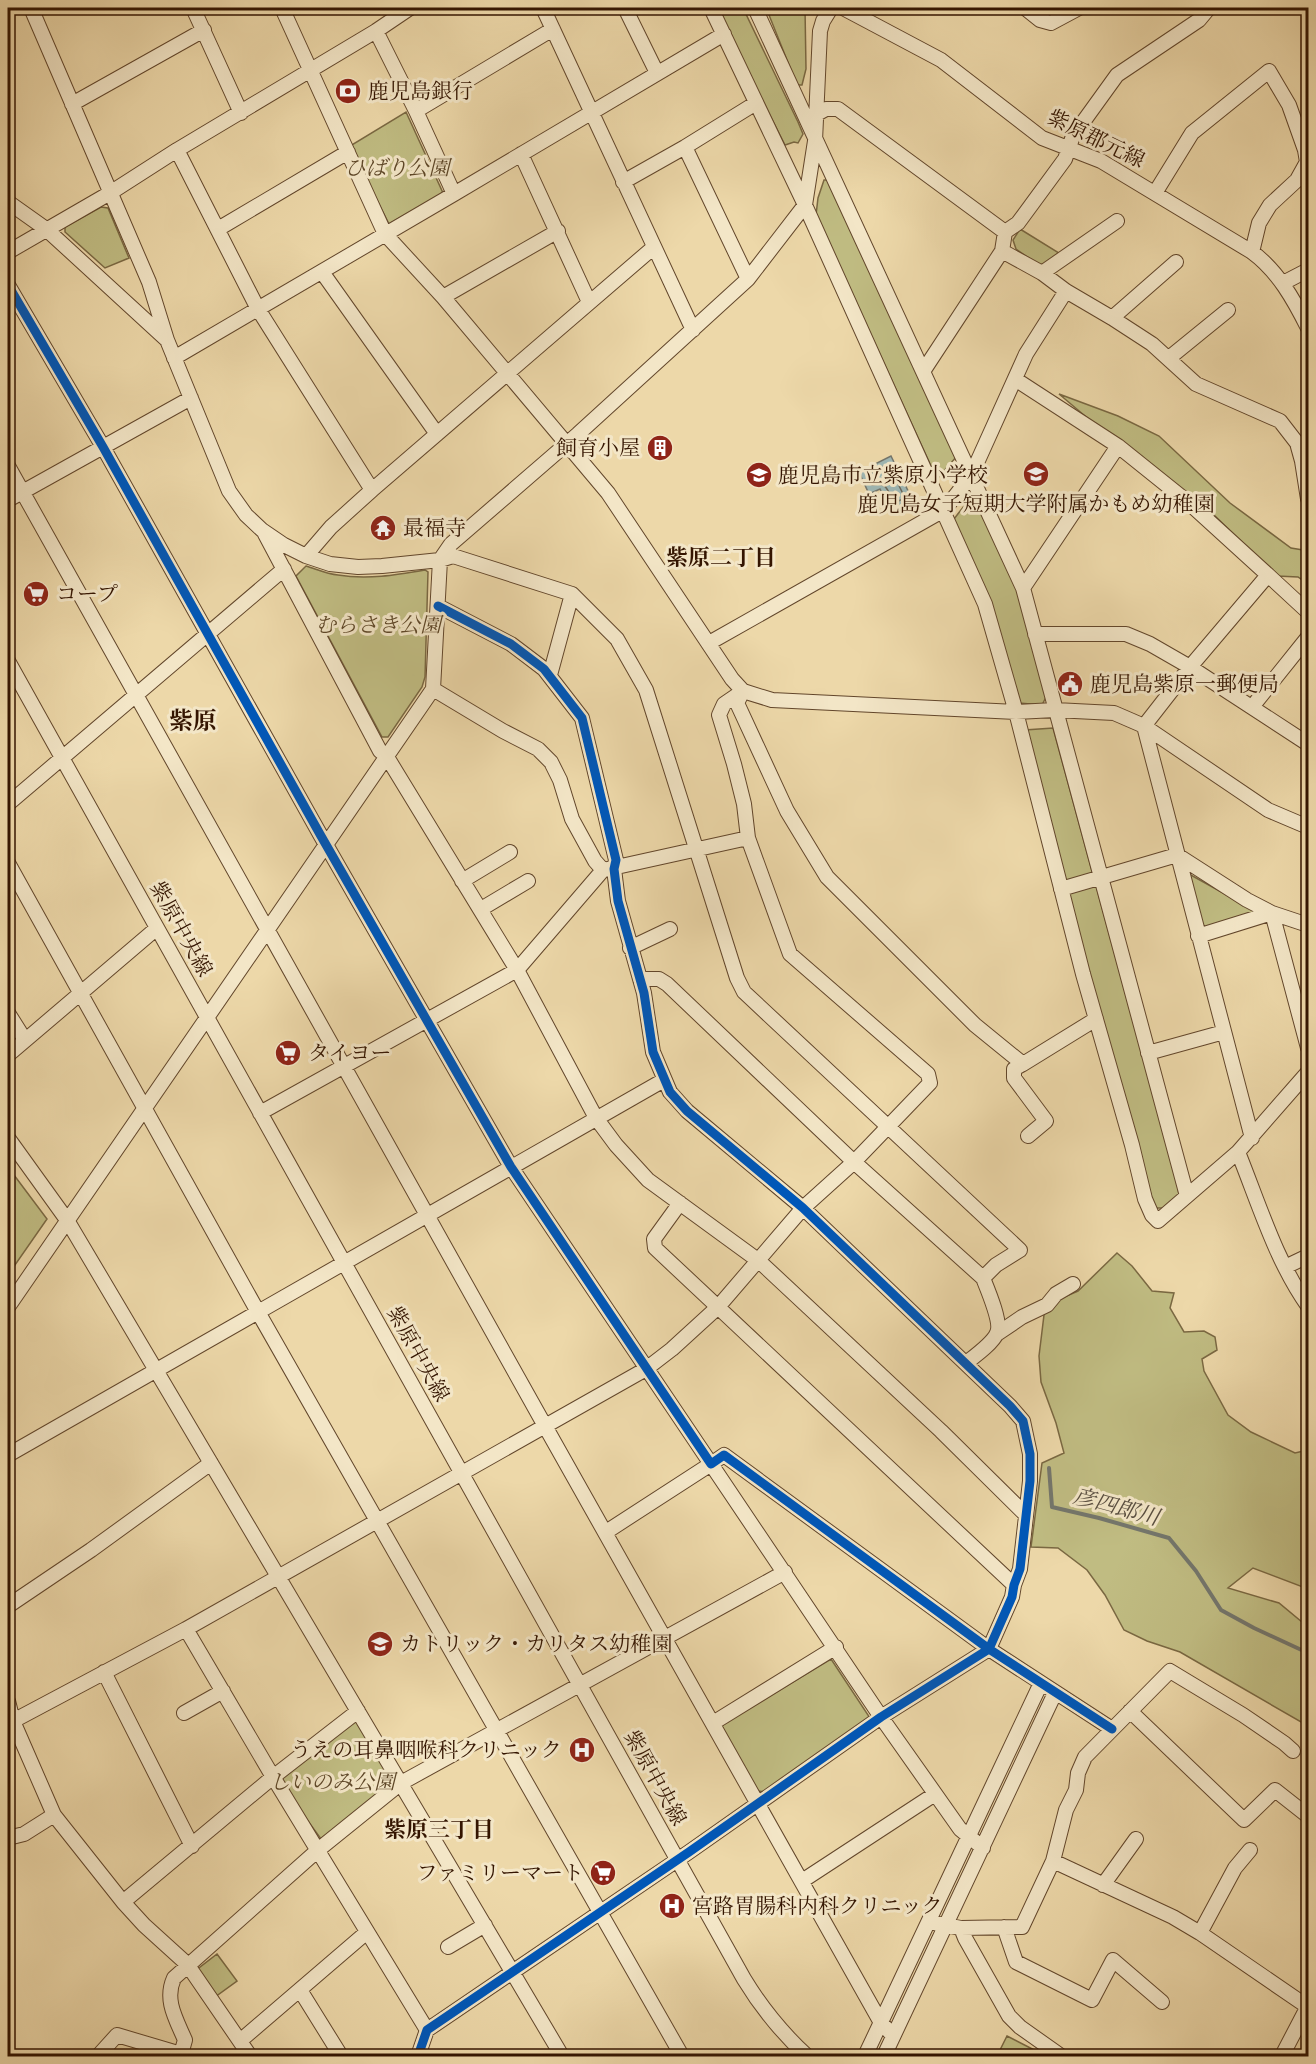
<svg xmlns="http://www.w3.org/2000/svg" width="1316" height="2064" viewBox="0 0 1316 2064" font-family="'IM FELL Double Pica','Noto Serif JP',serif">
	<style>
		.green { fill: #c0bc82; stroke: #7a6842; stroke-width: 1.5 }
		.water { fill: #9eb7b4; stroke: #74766c; stroke-width: 1.5 }
		.lines { fill: none; stroke-linecap: round; stroke-linejoin: round }
		.shore { stroke: #69665a; stroke-width: 1.5 }
		.stream { stroke: #74766c; stroke-width: 4 }
		.minor-casing { stroke: #62462b; stroke-width: 16 }
		.minor { stroke: #f3e6c7; stroke-width: 14 }
		.cycleway-casing { stroke: #f3e6c7; stroke-width: 13 }
		.cycleway { stroke: #0057b8; stroke-width: 9 }
		.labels { text-anchor: middle; dominant-baseline: central; stroke-width: 6; stroke-linejoin: round; paint-order: stroke }
		.poi-label { font-size: 21px; fill: #341501; stroke: #f3e6c7; text-anchor: start }
		.street-label { font-size: 21px; fill: #341501; stroke: #f3e6c7 }
		.park-label { font-size: 21px; font-style: italic; fill: #5e4728; stroke: #f3e6c7 }
		.neighbourhood-label { font-size: 22px; font-weight: bold; fill: #341501; stroke: #f3e6c7 }
		.water-label { font-size: 22px; font-style: italic; fill: #594e40; stroke: #f3e6c7 }
		.quarter-label { font-size: 24px; font-weight: bold; fill: #341501; stroke: #f3e6c7 }
	</style>
	<rect width="100%" height="100%" fill="#edd8a9"/>
	<filter id="stains"><feTurbulence type="fractalNoise" baseFrequency=".00333" numOctaves="4"/><feColorMatrix values="0 0 0 0 .2 0 0 0 0 .09 0 0 0 0 .02 0 0 0 .5 -.17"/></filter>
	<radialGradient id="worn" r=".72"><stop offset=".6" stop-color="#630" stop-opacity="0"/><stop offset="1" stop-color="#630" stop-opacity=".3"/></radialGradient>
	<path class="green" d="M715,8h28l55,114 5,12 -5,9 -4,-1 -9,3z
		M772,8h33l1,61 -4,16h-5l-30,-75z
		M406,112l37,81 -54,31 -39,-78z
		M824,180h5l128,276 -20,23 -121,-264 2,-17z
		M101,207l7,1 21,50 -24,10 -40,-36v-5z
		M1020,229l39,24 -12,10 -7,3 -24,-17 -3,-9z
		M1059,394l59,22 41,20 71,67 61,45 12,2 5,3v31l-10,-7 -21,-1 -63,-61 -80,-63 -30,-20z
		M974,493l41,89 31,115 -4,8 -23,-2 -65,-184z
		M306,566c10,3 21,8 32,9 29,5 58,0 87,-5l3,2 -3,105 -3,10 -34,50h-6l-86,-161z
		M1053,728l124,454 2,13 -15,13h-9l-53,-177 -77,-301z
		M1189,874l63,35 2,6 -46,14 -7,-3z
		M8,1167l39,52 -39,56z
		M1117,1253l15,13 20,25 22,2 -4,15 14,24 20,-1 11,6 2,13 -15,9 2,12 24,44 23,17 44,21 13,-3v85l-6,4 6,10v40l-55,-21 -25,20 51,15 29,24v99l-128,-74 -33,-11 -23,-11 -19,-35 -18,-25 -29,-22 -27,-1 11,-84 22,-10 -8,-30 -15,-41 -2,-26 5,-41 6,-12 28,-12z
		M831,1659l39,59 -103,74 -9,-1 -36,-60 1,-7z
		M351,1721l6,1 34,56 -1,6 -69,55 -45,-62z
		M217,1954l20,27 -22,16 -20,-26z
		M1007,2036l39,20h-49z"/>
	<path class="water" d="M891,456l22,45 -22,10 -11,-22 -11,5 -10,-22z"/>
	<g class="lines">
		<path class="shore" d="M886,465l4,2 14,29 -1,3 -7,3 -3,-1c-6,-12 -6,-19 -21,-16l-4,-8 1,-3z"/>
		<path class="stream" d="M1049,1468l3,39 47,11 70,20 27,33 25,39 33,18 54,25"/>
		<g class="minor-casing">
			<path id="minor" d="M31,8l118,274 18,58
				M193,8l48,105
				M282,8l103,226 58,63 165,196 124,186 11,12 29,9 244,12 39,-2 59,3 30,13 124,84 40,17
				M543,8l150,322
				M625,8l32,65
				M711,8l94,197 180,399 31,108 67,262 49,171 13,54 7,16 6,6 80,-69 70,-80
				M755,8l268,580 164,608
				M843,8l98,52 101,78 59,23 151,91c26,19 42,48 56,76
				M1025,8l15,12 11,3 28,-15
				M1307,8l1,3
				M376,31l40,80 38,83
				M72,104l132,-74
				M416,111l137,-82
				M817,114l9,-5h12l167,123
				M685,147l63,132
				M177,150l81,159 114,181
				M521,154l68,148
				M623,182l62,-35 71,-44
				M1155,193l37,-60 77,-62 20,34 16,45 2,12 -10,18 -27,25 -11,18 -7,29
				M8,202l38,27 121,111 62,151 17,24 16,15 22,15 22,11 24,8 28,3 24,-1 58,-6 13,-4 119,38 45,45 29,51 91,288 7,14 276,258 -24,15 -13,13c4,10 19,45 14,55 -4,10 -22,23 -31,30
				M218,229l130,-77
				M1002,251l40,22 24,18 46,27 40,26 44,40 84,37 17,22 5,18 6,38
				M8,252l102,-59 67,-43 199,-119 34,-23
				M322,272l115,162
				M1042,273l75,-52
				M1283,283l25,-13
				M8,285l95,162 218,389 190,331 200,297 13,-9 265,194 123,80
				M443,297l115,-66
				M1112,318l64,-56
				M174,358l280,-164 270,-160
				M1169,358l59,-48
				M924,370l78,-119 3,-19 13,-9 47,-64 8,-23 44,-61 82,-55 10,-12
				M1015,379l103,67 71,57 79,72 -78,92 -46,59 108,412
				M8,466l537,960 335,595 13,15
				M8,500l183,-102
				M265,534l115,217 7,6 130,213 79,148 20,27 32,35 111,81 182,170 84,83
				M306,556l25,-29 41,-37 282,-243
				M1268,575l40,37
				M1023,588l95,-142
				M1035,634h91l24,10 40,23 118,77
				M709,643l235,-133 27,-34 55,-122 40,-63
				M8,661l736,1318c17,28 39,55 63,77
				M550,675l22,-81
				M433,689l70,42 35,18 13,13 9,18 12,39 23,42 8,9 145,-32 -4,-34 -10,-40 -15,-49 5,-11 19,-13
				M743,691l-6,12 50,108 40,66 148,148 48,39 73,-45
				M1252,707l56,-70
				M8,804l276,-235
				M8,863l250,449 424,744
				M462,881l48,-29
				M1061,889l116,-34 70,45 25,13 36,12
				M481,909l47,-28
				M1272,913l36,135
				M1198,936l74,-23
				M630,948l40,-19
				M640,979h19l8,5 187,178 129,116
				M8,1013l17,27
				M1148,1053l76,-21
				M8,1055l149,-127
				M1023,1064l-9,5v9l32,43 -18,15
				M260,1113l257,-143 86,-100
				M8,1138l59,82 495,836
				M1238,1152c21,52 38,109 70,154
				M680,1203l-26,36 1,9 359,337
				M1285,1267l23,-11
				M8,1307l425,-618 7,-129 11,-16 127,-110 170,-155 57,-74 10,-64 5,-110 3,-10 8,-13
				M997,1334l25,-17 25,-12 9,-11 17,-10
				M8,1455l656,-375
				M606,1532l105,-68 170,253 79,112 23,19
				M8,1606l83,-56 120,-87
				M186,1629l87,148 154,253
				M104,1672l88,174
				M8,1701l5,20 41,94 69,87 21,23 43,39 63,92
				M1130,1711l114,109 31,-30 33,26
				M184,1713l39,-22
				M13,1721l173,-92 460,-260 26,-20 46,-42 85,-99 51,-46 76,-79 -2,-9 -138,-120 -42,-116
				M713,1723l123,-76
				M8,1838l16,-4 30,-19
				M1053,1861l120,56 27,16 108,74
				M802,1881l133,-87
				M1103,1885l33,-46
				M123,1902l150,-125 85,-66
				M929,1922l32,6 61,-1 31,-66 13,-51 10,-20 2,-17 7,-16 85,-86 73,44 41,28 9,8
				M1004,1927l12,35 76,38 21,-40 49,42
				M961,1928l4,10 44,78 11,11 41,29
				M1200,1933l35,-65 15,-18
				M448,1947l37,-22
				M300,1990l41,66
				M240,2041l127,-109
				M1284,2052l24,-46
				M98,2056l19,-21 64,19 4,-14c-9,-21 -21,-40 -11,-62l144,-128 83,-67 384,-211
				M418,2056l9,-26 262,-178 192,-135 108,-68 23,-52 2,-12 6,-16 10,-88v-27l-7,-33 -13,-15 -207,-198 -116,-97 -17,-19 -17,-40 -9,-59 -26,-92 -4,-32 2,-9 -34,-142 -38,-49 -33,-25 -73,-38
				M865,2056l176,-373
				M884,2056l171,-363"/>
		</g>
		<use href="#minor" class="minor"/>
		<g class="cycleway-casing">
			<path id="cycleway" d="M8,285l95,162 218,389 190,331 200,297 13,-9 265,194 123,80
				M418,2056l9,-26 262,-178 192,-135 108,-68 23,-52 2,-12 6,-16 10,-88v-27l-7,-33 -13,-15 -207,-198 -116,-97 -17,-19 -17,-40 -9,-59 -26,-92 -4,-32 2,-9 -34,-142 -38,-49 -33,-25 -73,-38"/>
		</g>
		<use href="#cycleway" class="cycleway"/>
	</g>
	<defs>
		<g id="bank-disc" transform="scale(1.35)"><circle r="9.5" fill="#8f2418" stroke="#f3e6c7"/><path d="M-6-4H6V4H-6ZM0-2.3a2.3 2.3 0 1 0 0 4.6a2.3 2.3 0 1 0 0-4.6Z" fill="#fff"/></g>
		<g id="building-disc" transform="scale(1.35)"><circle r="9.5" fill="#8f2418" stroke="#f3e6c7"/><path d="M-4-6H4V6H1V3H-1V6H-4ZM-2.5-4.3h1.7v1.8h-1.7ZM.8-4.3h1.7v1.8H.8ZM-2.5-1h1.7V.8h-1.7ZM.8-1h1.7V.8H.8Z" fill="#fff"/></g>
		<g id="school-disc" transform="scale(1.35)"><circle r="9.5" fill="#8f2418" stroke="#f3e6c7"/><path d="M0-5L7-2L0 1L-7-2ZM-4 1L0 2.5L4 1V4Q0 6-4 4Z" fill="#fff"/></g>
		<g id="temple-disc" transform="scale(1.35)"><circle r="9.5" fill="#8f2418" stroke="#f3e6c7"/><path d="M0-6L5-2H3V0L6.5 2.5H4V6H1.5V3h-3V6H-4V2.5H-6.5L-3 0V-2H-5Z" fill="#fff"/></g>
		<g id="supermarket-disc" transform="scale(1.35)"><circle r="9.5" fill="#8f2418" stroke="#f3e6c7"/><path d="M-6-5.5h2.5l.6 2H6L4.5 2H-2.5L-4.4-4H-6ZM-1.5 3.2a1.3 1.3 0 1 0 .1 0ZM3 3.2a1.3 1.3 0 1 0 .1 0Z" fill="#fff"/></g>
		<g id="civic-disc" transform="scale(1.35)"><circle r="9.5" fill="#8f2418" stroke="#f3e6c7"/><path d="M-.6-6.5H3V-4.5H.6V-3L4-1V1h2V6H-6V1h2V-1L-.6-3ZM-1.2 2.5V6h2.4V2.5Z" fill="#fff"/></g>
		<g id="hospital-disc" transform="scale(1.35)"><circle r="9.5" fill="#8f2418" stroke="#f3e6c7"/><path d="M-5-5h3v3.5h4V-5h3V5h-3V1.5h-4V5h-3Z" fill="#fff"/></g>
	</defs>
	<g fill-rule="evenodd">
		<use href="#bank-disc" x="348" y="91"/>
		<use href="#building-disc" x="660" y="448"/>
		<use href="#school-disc" x="1036" y="474"/>
		<use href="#school-disc" x="759" y="475"/>
		<use href="#temple-disc" x="383" y="528"/>
		<use href="#supermarket-disc" x="36" y="594"/>
		<use href="#civic-disc" x="1070" y="684"/>
		<use href="#supermarket-disc" x="288" y="1053"/>
		<use href="#school-disc" x="380" y="1644"/>
		<use href="#hospital-disc" x="582" y="1750"/>
		<use href="#supermarket-disc" x="603" y="1873"/>
		<use href="#hospital-disc" x="672" y="1906"/>
	</g>
	<g class="labels">
		<g class="poi-label">
			<text x="368" y="91">鹿児島銀行</text>
			<text x="640" y="448" text-anchor="end">飼育小屋</text>
			<text x="778" y="475">鹿児島市立紫原小学校</text>
			<text x="1036" y="504" text-anchor="middle">鹿児島女子短期大学附属かもめ幼稚園</text>
			<text x="403" y="528">最福寺</text>
			<text x="56" y="594">コープ</text>
			<text x="1090" y="684">鹿児島紫原一郵便局</text>
			<text x="308" y="1053">タイヨー</text>
			<text x="400" y="1644">カトリック・カリタス幼稚園</text>
			<text x="562" y="1750" text-anchor="end">うえの耳鼻咽喉科クリニック</text>
			<text x="584" y="1873" text-anchor="end">ファミリーマート</text>
			<text x="692" y="1906">宮路胃腸科内科クリニック</text>
		</g>
		<g class="street-label">
			<text transform="translate(1096 139) rotate(26)">紫原郡元線</text>
			<text transform="translate(181 929) rotate(61)">紫原中央線</text>
			<text transform="translate(418 1354) rotate(61)">紫原中央線</text>
			<text transform="translate(655 1778) rotate(61)">紫原中央線</text>
		</g>
		<g class="park-label">
			<text x="397" y="168">ひばり公園</text>
			<text x="378" y="625">むらさき公園</text>
			<text x="332" y="1782">しいのみ公園</text>
		</g>
		<g class="neighbourhood-label">
			<text x="721" y="558">紫原二丁目</text>
			<text x="439" y="1830">紫原三丁目</text>
		</g>
		<g class="water-label">
			<text transform="translate(1116 1507) rotate(15)">彦四郎川</text>
		</g>
		<g class="quarter-label">
			<text x="193" y="721">紫原</text>
		</g>
	</g>
	<rect width="1316" height="2064" fill="none" stroke="#edd8a9" stroke-width="30"/>
	<rect x="9" y="9" width="1298" height="2046" fill="none" stroke="#341501" stroke-width="3"/>
	<rect x="15" y="15" width="1286" height="2034" fill="none" stroke="#341501" stroke-width="1.5"/>
	<rect width="100%" height="100%" filter="url(#stains)"/>
	<rect width="100%" height="100%" fill="url(#worn)"/>
</svg>
